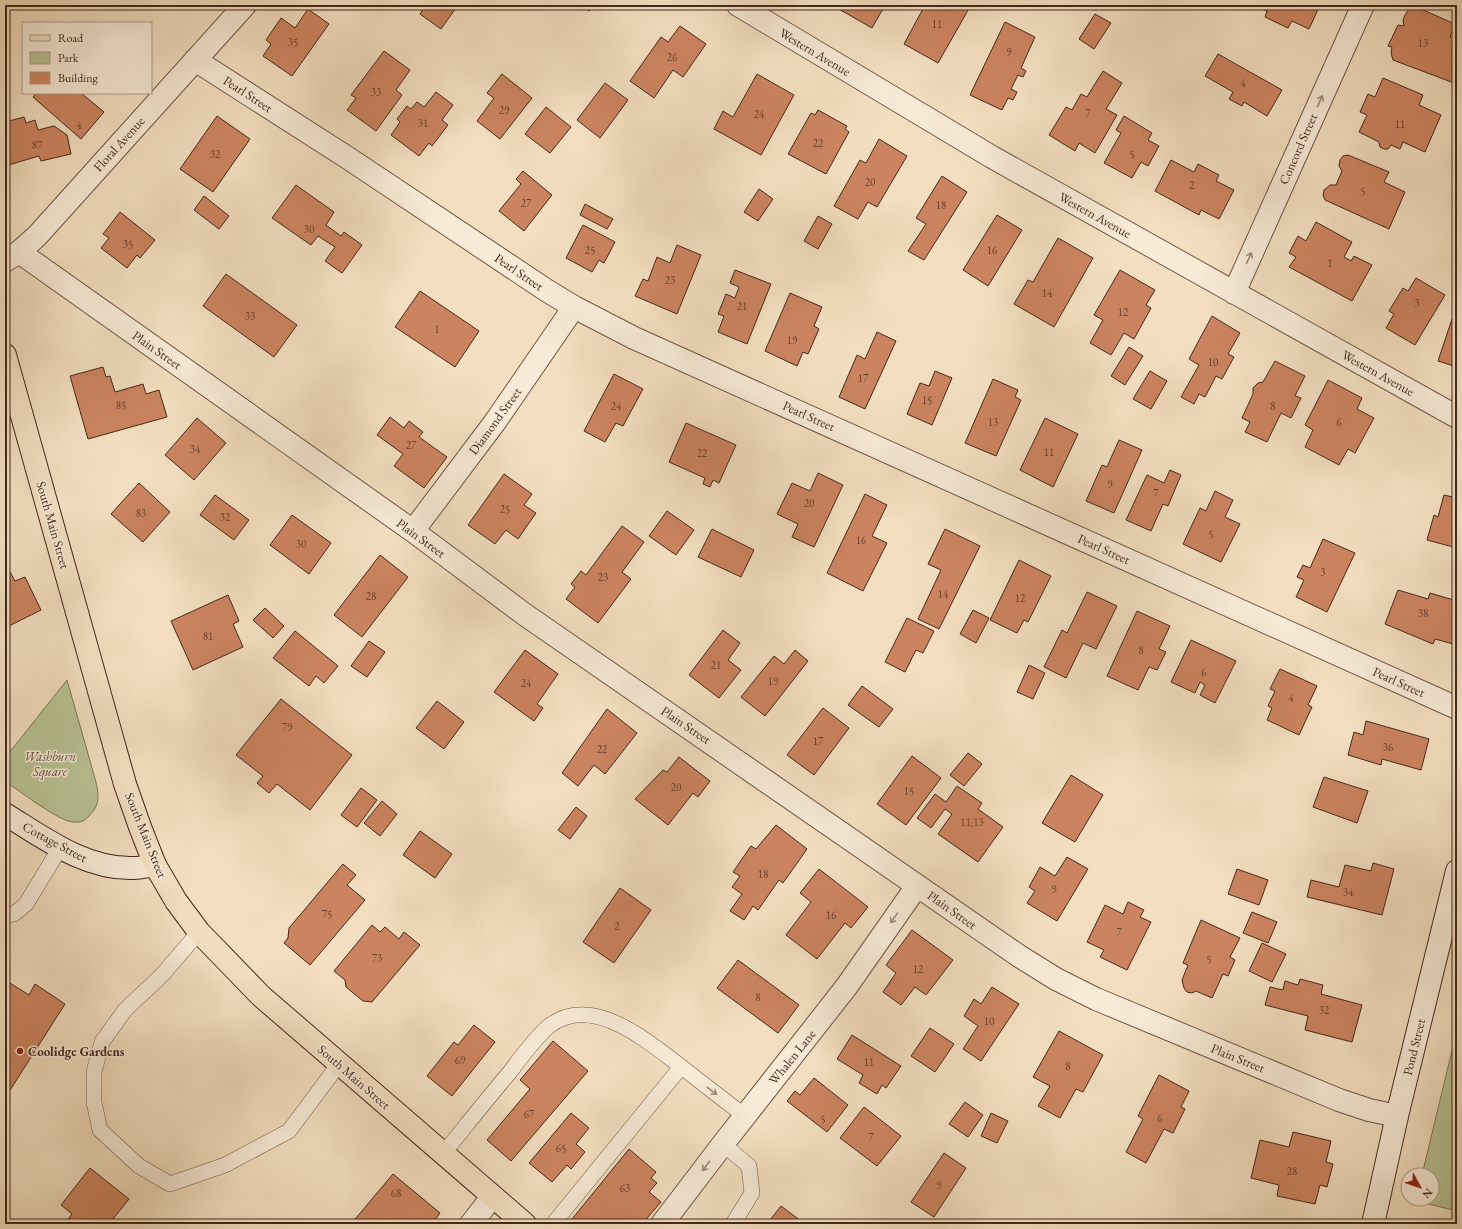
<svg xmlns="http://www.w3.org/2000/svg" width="1462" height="1229" viewBox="0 0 1462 1229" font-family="'EB Garamond',serif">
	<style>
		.green { fill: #b8c294; stroke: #7e7558 }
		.building { fill: #cc8460; stroke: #43281d }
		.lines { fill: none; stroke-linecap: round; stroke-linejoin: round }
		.lane-casing { stroke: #6f5646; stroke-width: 16 }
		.street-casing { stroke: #6f5646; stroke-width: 24 }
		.secondary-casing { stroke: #43281d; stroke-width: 24 }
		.primary-casing { stroke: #43281d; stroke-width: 24 }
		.lane { stroke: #f7ead6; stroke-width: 15 }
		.street { stroke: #f7ead6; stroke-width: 22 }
		.secondary { stroke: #f7ead6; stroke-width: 22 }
		.primary { stroke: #f3dfc0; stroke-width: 22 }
		.oneway { stroke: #9d897a }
		.poi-dot { fill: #8f2418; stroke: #f7ead6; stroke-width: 1.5 }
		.labels { text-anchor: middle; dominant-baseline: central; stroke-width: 3; stroke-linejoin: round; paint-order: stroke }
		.number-label { font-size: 11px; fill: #653f2e }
		.street-label { font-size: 13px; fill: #43281d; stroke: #f7ead6 }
		.park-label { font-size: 13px; font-style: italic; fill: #604e3b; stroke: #f7ead6 }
		.poi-label { font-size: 13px; font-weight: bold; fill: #43281d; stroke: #f7ead6; text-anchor: start }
	</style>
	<rect width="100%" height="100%" fill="#f3dfc0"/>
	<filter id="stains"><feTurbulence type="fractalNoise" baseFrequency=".005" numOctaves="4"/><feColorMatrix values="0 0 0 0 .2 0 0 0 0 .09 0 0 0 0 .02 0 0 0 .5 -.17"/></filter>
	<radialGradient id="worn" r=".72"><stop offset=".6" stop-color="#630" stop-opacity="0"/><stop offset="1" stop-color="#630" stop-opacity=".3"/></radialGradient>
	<path class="green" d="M67,680l29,102c3,14 4,23 -7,34 -4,5 -9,7 -16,6 -13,0 -55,-32 -68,-41v-23z
		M1455,1038h2v173l-41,-10 1,-2h15v-24h-10z"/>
	<path class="building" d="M426,5h32l-17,24 -21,-15z
		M582,5h12l-5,6z
		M839,5h46l-13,23 -35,-20z
		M925,5h46l-33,58 -34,-19z
		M1254,5h66l-11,24 -17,-8 -4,7 -23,-11 2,-6z
		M1414,6l41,18 -5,13 7,3v36l-3,7 -61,-23 -2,-7 1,-6 -4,-1 10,-21 6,1 -1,-6 2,-5 4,-6z
		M308,9l21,15 -37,52 -29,-20 8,-12 -5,-4 15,-22 14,10z
		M1095,14l16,9 -17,26 -15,-10z
		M1005,22l30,15 -14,31 5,3 -3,6 -5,-2 -7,14 6,3 -4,8 -5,-2 -6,12 -32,-15z
		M680,26l26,18 -23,33 -10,-7 -19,28 -24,-17 31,-44 7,5z
		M384,51l26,19 -14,20 6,5 -26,36 -29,-21 9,-12 -5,-3z
		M1218,54l64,36 -15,26 -23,-14 -2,4 -13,-7 4,-7 -28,-16z
		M1103,71l19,12 -16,26 11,6 -22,38 -16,-10 -4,8 -26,-16 17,-28 6,3 9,-16 6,3z
		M502,74l30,24 -32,41 -23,-18 17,-23 -7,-5z
		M757,74l37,21 -33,60 -47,-26 9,-18 10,6z
		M1383,78l40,17 -4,10 22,10 -16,37 -22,-10 -3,7 -9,-4 -3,4h-4l-4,-2 -1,-5 -20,-10 8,-17 -7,-3 8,-18 7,3z
		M605,83l23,17 -28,38 -23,-18z
		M436,92l17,13 -11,15 6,5 -16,21 -3,-3 -10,13 -28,-21 9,-13 -3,-3 10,-13 4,3 6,-7 7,5z
		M36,93h45l23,19 -23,27 -48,-42z
		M546,107l25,20 -21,26 -25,-19z
		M818,110l29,16 -2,3 4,3 -23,42 -38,-20 23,-41 4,2z
		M217,116l33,23 -37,53 -33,-23z
		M1124,116l28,17 -4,7 11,6 -11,20 -7,-4 -9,16 -28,-15 17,-30 -5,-3z
		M24,117l2,6 9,-3 3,10 16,-4 13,9 4,19 -30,7 -2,-5 -34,10v-44z
		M879,139l28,17 -30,51 -9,-5 -10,17 -24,-13 26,-46 6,3z
		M1348,155l41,17 -5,10 21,10 -16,37 -64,-29 -2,-5 1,-5 6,-5h6l6,-14 -3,-5 1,-6 3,-4z
		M1171,160l23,12 4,-8 21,11 -3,6 18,9 -15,29 -18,-9 -2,5 -44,-24z
		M523,171l29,24 -28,36 -25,-20 22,-27 -5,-5z
		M942,176l25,16 -43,68 -16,-9 18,-27 -10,-6z
		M296,185l38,27 -8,13 15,11 3,-4 18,13 -20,28 -17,-12 10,-14 -17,-11 -7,9 -39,-27z
		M759,189l14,10 -15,22 -14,-9z
		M204,196l25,20 -10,13 -25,-19z
		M585,204l28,15 -6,10 -27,-14z
		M120,212l35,28 -15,18 -3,-3 -10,13 -26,-20 8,-10 -6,-4z
		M997,215l25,15 -34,56 -25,-16z
		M818,216l14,8 -14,25 -14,-8z
		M1316,222l36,20 -8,15 7,4 3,-5 18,9 -20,36 -63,-34 7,-10 -7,-4 9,-17 8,5z
		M583,225l32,17 -11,21 -5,-3 -7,12 -26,-14z
		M1058,238l35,20 -39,69 -40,-23 14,-24 5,2z
		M677,245l24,10 -24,59 -42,-18 8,-17 5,2 9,-24 13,6z
		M735,270l36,14 -24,60 -29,-12 6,-16 -6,-2 8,-20 9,4 4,-11 -9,-4z
		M1120,270l35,20 -9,15 5,3 -17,31 -10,-6 -13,22 -21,-12 13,-23 -9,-5z
		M226,274l71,51 -23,32 -71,-51z
		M1416,278l29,17 -30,50 -29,-17 8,-14 -5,-3 14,-23 5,3z
		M420,291l59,40 -24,36 -60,-40z
		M790,293l32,14 -8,19 5,3 -11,25 -5,-2 -6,14 -32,-15z
		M1212,316l28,17 -12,21 6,3 -12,22 -6,-3 -11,21 -6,-3 -5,10 -13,-7 18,-32 -10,-6z
		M1452,319l5,2v46l-19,-6z
		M877,332l19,9 -31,68 -26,-12 18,-42 8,4z
		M1129,347l14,9 -18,29 -14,-9z
		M1275,361l30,15 -10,20 6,2 -10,20 -10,-5 -14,29 -22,-10 5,-10 -8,-4 11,-24v-6l5,-5 5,-1z
		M103,367l3,10 4,-1 5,16 28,-8 3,10 13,-4 8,27 -79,22 -18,-63z
		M935,371l17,7 -20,47 -25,-11 13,-31 9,3z
		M1150,371l17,10 -16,28 -18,-10z
		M614,374l29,15 -20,37 -7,-3 -11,19 -21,-11z
		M993,379l25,11 -3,7 6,3 -25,56 -31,-13z
		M1328,380l34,18 -5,11 17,9 -19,35 -7,-4 -9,16 -34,-18 8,-17 -8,-5z
		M390,417l14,11 5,-7 14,11 -4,5 28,20 -23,31 -30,-22 9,-12 -26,-19z
		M197,418l29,25 -32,37 -29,-25z
		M1045,418l33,16 -25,53 -33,-17z
		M686,423l50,22 -17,38 -6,-3 -3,7 -7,-3 2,-6 -36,-16z
		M1119,440l23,10 -28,63 -28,-12 16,-36 5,2z
		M1170,470l11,5 -13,31 -5,-2 -12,27 -25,-11 21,-45 17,8z
		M818,473l25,12 -29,62 -22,-10 6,-13 -21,-10 15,-31 18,8z
		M504,474l28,20 -8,11 12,8 -18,26 -12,-9 -11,14 -27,-19z
		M139,483l31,29 -27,30 -32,-28z
		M1215,491l18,9 -8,17 15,7 -19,38 -38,-18 17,-36 6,3z
		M865,494l22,11 -15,31 15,7 -24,48 -36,-18z
		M215,495l34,25 -15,20 -34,-25z
		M1444,495l13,3v50l-30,-8 7,-25 4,2z
		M667,511l27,19 -18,25 -27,-19z
		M292,515l39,28 -22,31 -39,-29z
		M622,526l22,16 -22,30 9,7 -33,44 -32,-24 9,-12 -4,-3 10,-13 5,4z
		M712,529l42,21 -13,27 -43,-20z
		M945,529l35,17 -41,83 -21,-10 23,-49 -13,-6z
		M1323,539l32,14 -28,59 -31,-15 8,-17 -7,-3 6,-12 7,3z
		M380,555l28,22 -46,60 -28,-22z
		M1019,560l32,16 -23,46 -4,-2 -7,13 -27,-13z
		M5,563l10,18 10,-4 16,33 -36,18z
		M1398,590l30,9 2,-6 27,8v44l-22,-6 -2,5 -48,-20z
		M1087,592l30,14 -21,43 -13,-6 -17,35 -22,-11 18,-37 5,3z
		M228,595l11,26 -6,3 10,23 -50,23 -22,-49z
		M265,608l19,18 -11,12 -20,-18z
		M973,610l16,8 -13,25 -16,-9z
		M1137,611l33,15 -11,23 7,3 -9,18 -8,-3 -11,23 -31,-14z
		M907,618l27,13 -11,22 -7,-3 -11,22 -20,-10z
		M723,630l17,13 -12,17 13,10 -22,28 -30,-23z
		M295,631l43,35 -14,17 -8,-7 -7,10 -36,-28z
		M1191,640l45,21 -21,42 -15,-8 5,-10 -5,-3 -5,11 -24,-11z
		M369,641l16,11 -18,25 -16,-11z
		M525,650l33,24 -21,30 6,4 -9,13 -40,-29z
		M795,650l13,11 -43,55 -24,-19 33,-41 10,8z
		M1029,665l16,8 -12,26 -16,-7z
		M1280,669l37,17 -9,19 4,2 -13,28 -32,-15 5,-12 -4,-2 7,-15 -5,-2z
		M862,686l31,23 -14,18 -31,-22z
		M281,699l71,56 -42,55 -33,-26 -8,9 -12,-10 6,-7 -27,-21z
		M437,701l27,21 -20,27 -28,-21z
		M823,708l26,20 -35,47 -27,-20z
		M607,709l30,24 -32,41 -11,-9 -16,21 -16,-13z
		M1366,721l63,18 -8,31 -39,-11 -1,6 -33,-10 6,-23 9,3z
		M968,753l14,11 -18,22 -14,-11z
		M912,756l29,22 -35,47 -29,-21z
		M679,757l31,24 -12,16 -5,-4 -25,32 -33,-26 28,-29 4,2z
		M1071,775l32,20 -28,47 -33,-19z
		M1324,777l44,14 -11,32 -44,-16z
		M957,786l25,17 -4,6 25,18 -25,35 -40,-28 14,-20 -7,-5 -14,19 -14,-10 18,-24 11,8z
		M361,788l16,12 -20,27 -16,-12z
		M382,801l15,13 -17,22 -16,-13z
		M576,807l11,9 -17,23 -12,-9z
		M776,825l31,24 -24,34 -4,-3 -21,30 -5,-4 -9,14 -14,-9 12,-17 -10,-7 8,-11 -7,-4 18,-26 5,3z
		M420,831l32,23 -17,24 -32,-23z
		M1067,857l21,12 -31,52 -30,-18 8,-12 -6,-4 11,-20 15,9z
		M1373,863l21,6 -12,46 -75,-18 4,-17 28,7 6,-22 26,6z
		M343,864l13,11 -9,10 18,15 -55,65 -26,-22 4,-5 1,-10z
		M819,869l49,38 -17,21 -6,-5 -28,36 -31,-24 25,-33 -11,-9z
		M1237,869l31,11 -9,25 -31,-11z
		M620,888l31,22 -37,53 -31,-21z
		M1128,902l16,8 -4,7 11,5 -24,48 -27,-13 4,-7 -17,-8 18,-37 18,9z
		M1252,912l25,10 -9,21 -25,-10z
		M1201,920l39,18 -10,19 5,3 -7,16 -5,-2 -11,24 -16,-7 -4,2 -5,-1 -3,-4 -2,-8 6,-15 -5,-2z
		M372,925l8,7 5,-5 14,12 5,-7 16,13 -48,57 -9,-1 -17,-14 -1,-7 -11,-9z
		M912,930l41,30 -27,35 -11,-8 -14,18 -18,-13 13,-19 -10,-8z
		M1262,943l24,11 -14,28 -23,-11z
		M738,960l61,45 -21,28 -61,-45z
		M1300,979l23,6 -2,9 41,11 -10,37 -47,-12 3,-14 -43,-11 5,-18 13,3 2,-9 13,4z
		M5,980l24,15 6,-11 30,20 -60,94z
		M992,987l27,17 -38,57 -18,-12 15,-23 -14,-10 10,-17 7,5z
		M474,1025l21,17 -43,54 -25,-20 27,-34 4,3z
		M930,1028l24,16 -19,28 -24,-16z
		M1059,1031l44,24 -20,37 -7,-3 -16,29 -22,-12 12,-20 -17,-9z
		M852,1035l49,31 -15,22 -4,-3 -5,9 -18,-11 4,-8 -26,-16z
		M553,1041l35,30 -77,90 -24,-21 43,-51 -10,-9z
		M1159,1075l30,16 -8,16 4,2 -12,24 -9,-4 -18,34 -20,-11 17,-33 -5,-3z
		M814,1078l34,27 -21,27 -40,-31 8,-10 5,4z
		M965,1102l18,13 -15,22 -19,-13z
		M864,1107l37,29 -24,30 -37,-28z
		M571,1113l18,15 -13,16 9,8 -14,17 -4,-4 -15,17 -23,-19z
		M991,1113l17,8 -11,22 -16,-7z
		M1293,1132l38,9 -5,21 7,2 -6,23 -7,-2 -5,19 -38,-8 2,-11 -28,-7 9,-38 29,7z
		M629,1149l27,23 -5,6 6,5 -8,9 12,10 -19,22h-64l-6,-5z
		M944,1153l22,15 -32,49 -23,-15z
		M90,1168l39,31 -20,25h-45l8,-10 -11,-9z
		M393,1174l47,39 -8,11h-81z
		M781,1206l24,18h-38z"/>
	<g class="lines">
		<g class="lane-casing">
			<path id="lane" d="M5,915l9,-1 12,-10 34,-56
				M199,932l-37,43 -37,35 -23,32 -8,30v30l6,28 39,36 31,18 55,-19 64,-34 50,-67
				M723,1144l26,22 3,27 -19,31
				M443,1154c22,-27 44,-55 67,-82 12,-16 24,-33 39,-46 44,-34 100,17 134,42 20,16 41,32 62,48
				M553,1224l128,-157"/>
		</g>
		<g class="street-casing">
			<path id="street" d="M738,5l254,152 465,260
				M195,60l153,98 198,132 28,17 60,31 823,370
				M19,252l394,279 111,83 495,342 37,23 40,20 243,101 30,10 28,6
				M5,261l14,-9 18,-16 208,-231
				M1234,293l129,-288
				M413,531l82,-109 79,-115
				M471,1224l21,-27
				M662,1224l61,-80 124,-158 70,-100"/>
		</g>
		<g class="secondary-casing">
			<path id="secondary" d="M5,814c39,24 81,56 129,54 7,0 14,-2 21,-3
				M1373,1224l24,-108 60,-245"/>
		</g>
		<g class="primary-casing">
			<path id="primary" d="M5,355l120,429 15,43 15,38 21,36 23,31 62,64 264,228"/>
		</g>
		<use href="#lane" class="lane"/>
		<use href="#street" class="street"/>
		<use href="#secondary" class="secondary"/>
		<use href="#primary" class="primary"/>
	</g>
	<defs><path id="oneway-shaft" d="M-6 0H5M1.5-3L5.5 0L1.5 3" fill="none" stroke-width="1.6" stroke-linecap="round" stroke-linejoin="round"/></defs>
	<g class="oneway">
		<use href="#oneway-shaft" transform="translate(1320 101) rotate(-66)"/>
		<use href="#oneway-shaft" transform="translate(1249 258) rotate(-66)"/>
		<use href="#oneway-shaft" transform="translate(894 918) rotate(125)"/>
		<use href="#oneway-shaft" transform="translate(712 1091) rotate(37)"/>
		<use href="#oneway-shaft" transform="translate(706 1166) rotate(127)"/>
	</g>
	<circle class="poi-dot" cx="20" cy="1051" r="4"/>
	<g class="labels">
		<g class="number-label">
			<text x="937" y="24">11</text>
			<text x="293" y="42">35</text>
			<text x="1423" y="43">13</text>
			<text x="1009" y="52">9</text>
			<text x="672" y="57">26</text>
			<text x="1243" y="83">4</text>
			<text x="376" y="92">33</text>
			<text x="504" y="110">29</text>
			<text x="1088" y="113">7</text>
			<text x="759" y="114">24</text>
			<text x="423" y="123">31</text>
			<text x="1400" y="124">11</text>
			<text x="79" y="125">4</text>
			<text x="818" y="143">22</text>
			<text x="37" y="145">87</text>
			<text x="215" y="154">32</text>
			<text x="1132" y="154">5</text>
			<text x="870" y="182">20</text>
			<text x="1192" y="185">2</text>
			<text x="1363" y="191">5</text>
			<text x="526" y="203">27</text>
			<text x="941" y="205">18</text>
			<text x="309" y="229">30</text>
			<text x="128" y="244">35</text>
			<text x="590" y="250">25</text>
			<text x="992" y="250">16</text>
			<text x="1330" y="263">1</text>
			<text x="670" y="280">23</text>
			<text x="1047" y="293">14</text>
			<text x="1417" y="303">3</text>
			<text x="742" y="306">21</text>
			<text x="1123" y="312">12</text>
			<text x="250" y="316">33</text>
			<text x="437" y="329">1</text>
			<text x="792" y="340">19</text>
			<text x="1213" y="362">10</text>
			<text x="863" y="378">17</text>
			<text x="927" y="400">15</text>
			<text x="121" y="405">85</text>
			<text x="616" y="406">24</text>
			<text x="1273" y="406">8</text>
			<text x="993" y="422">13</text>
			<text x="1339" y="422">6</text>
			<text x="411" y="445">27</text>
			<text x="195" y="449">34</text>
			<text x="1049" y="452">11</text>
			<text x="702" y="453">22</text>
			<text x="1110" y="484">9</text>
			<text x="1156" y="493">7</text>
			<text x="809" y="503">20</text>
			<text x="505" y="509">25</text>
			<text x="141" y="513">83</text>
			<text x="225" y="517">32</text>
			<text x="1211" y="534">5</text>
			<text x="861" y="540">16</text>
			<text x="301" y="544">30</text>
			<text x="1323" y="572">3</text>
			<text x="603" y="577">23</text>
			<text x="943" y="594">14</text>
			<text x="371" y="596">28</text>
			<text x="1020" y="598">12</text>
			<text x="1423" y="613">38</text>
			<text x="208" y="636">81</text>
			<text x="1141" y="650">8</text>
			<text x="716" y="665">21</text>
			<text x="1204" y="672">6</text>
			<text x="773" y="681">19</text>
			<text x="526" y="683">24</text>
			<text x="1291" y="698">4</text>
			<text x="287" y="727">79</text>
			<text x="818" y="741">17</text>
			<text x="1388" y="747">36</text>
			<text x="602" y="749">22</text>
			<text x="676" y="787">20</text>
			<text x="909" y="791">15</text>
			<text x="972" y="822">11;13</text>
			<text x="763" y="874">18</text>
			<text x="1054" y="889">9</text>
			<text x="1348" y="892">34</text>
			<text x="327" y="914">75</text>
			<text x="831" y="915">16</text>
			<text x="617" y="926">2</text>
			<text x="1119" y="932">7</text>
			<text x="377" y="958">73</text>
			<text x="1209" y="959">5</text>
			<text x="918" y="969">12</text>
			<text x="758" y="997">8</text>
			<text x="1324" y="1010">32</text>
			<text x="989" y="1021">10</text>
			<text x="460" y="1060">69</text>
			<text x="869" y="1062">11</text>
			<text x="1068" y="1066">8</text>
			<text x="529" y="1114">67</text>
			<text x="1160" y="1118">6</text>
			<text x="823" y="1119">5</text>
			<text x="871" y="1137">7</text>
			<text x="561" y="1148">65</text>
			<text x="1292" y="1171">28</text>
			<text x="939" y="1185">9</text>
			<text x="625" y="1188">63</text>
			<text x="396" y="1193">68</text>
		</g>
		<g class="street-label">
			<text transform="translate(815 52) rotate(31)">Western Avenue</text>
			<text transform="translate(248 94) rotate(33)">Pearl Street</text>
			<text transform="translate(119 144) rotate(-48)">Floral Avenue</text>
			<text transform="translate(1298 149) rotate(-66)">Concord Street</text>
			<text transform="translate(1095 215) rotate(29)">Western Avenue</text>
			<text transform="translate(519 272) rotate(34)">Pearl Street</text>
			<text transform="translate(157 350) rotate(35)">Plain Street</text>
			<text transform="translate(1378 373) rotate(29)">Western Avenue</text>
			<text transform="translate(809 416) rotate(24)">Pearl Street</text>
			<text transform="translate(495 421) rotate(-54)">Diamond Street</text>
			<text transform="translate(53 525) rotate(74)">South Main Street</text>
			<text transform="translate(421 538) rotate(36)">Plain Street</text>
			<text transform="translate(1104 549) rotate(24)">Pearl Street</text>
			<text transform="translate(1399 682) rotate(24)">Pearl Street</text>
			<text transform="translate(686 725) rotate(34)">Plain Street</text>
			<text transform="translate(146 835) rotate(68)">South Main Street</text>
			<text transform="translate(55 842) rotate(28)">Cottage Street</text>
			<text transform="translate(952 910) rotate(35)">Plain Street</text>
			<text transform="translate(1414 1047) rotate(-76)">Pond Street</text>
			<text transform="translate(792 1057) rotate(-51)">Whalen Lane</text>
			<text transform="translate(1238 1058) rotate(22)">Plain Street</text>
			<text transform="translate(354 1077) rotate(41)">South Main Street</text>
		</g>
		<g class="park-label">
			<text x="50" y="756">Washburn<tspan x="50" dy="15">Square</tspan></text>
		</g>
		<g class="poi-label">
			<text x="28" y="1051">Coolidge Gardens</text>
		</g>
	</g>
	<rect width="1462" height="1229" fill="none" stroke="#f3dfc0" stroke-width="20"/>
	<rect x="6" y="6" width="1450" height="1217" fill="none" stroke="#43281d" stroke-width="2"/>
	<rect x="10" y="10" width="1442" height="1209" fill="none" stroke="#43281d"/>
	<rect x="22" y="22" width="130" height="72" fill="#f7ead6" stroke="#af9c8c"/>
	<rect x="30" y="35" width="20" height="6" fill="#f3dfc0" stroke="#af9c8c"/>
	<text x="58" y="42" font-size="12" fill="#43281d">Road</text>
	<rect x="30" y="52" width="20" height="12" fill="#b8c294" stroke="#af9c8c"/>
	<text x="58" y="62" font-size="12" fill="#43281d">Park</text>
	<rect x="30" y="72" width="20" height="12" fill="#cc8460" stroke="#af9c8c"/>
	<text x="58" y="82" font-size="12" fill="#43281d">Building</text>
	<g transform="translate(1420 1187) rotate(130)"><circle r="19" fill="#f7ead6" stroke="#af9c8c"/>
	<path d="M0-3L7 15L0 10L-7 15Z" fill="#8f2418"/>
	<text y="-6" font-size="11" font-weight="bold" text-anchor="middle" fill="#43281d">N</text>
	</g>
	<rect width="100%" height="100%" filter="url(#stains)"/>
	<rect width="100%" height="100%" fill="url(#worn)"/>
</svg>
